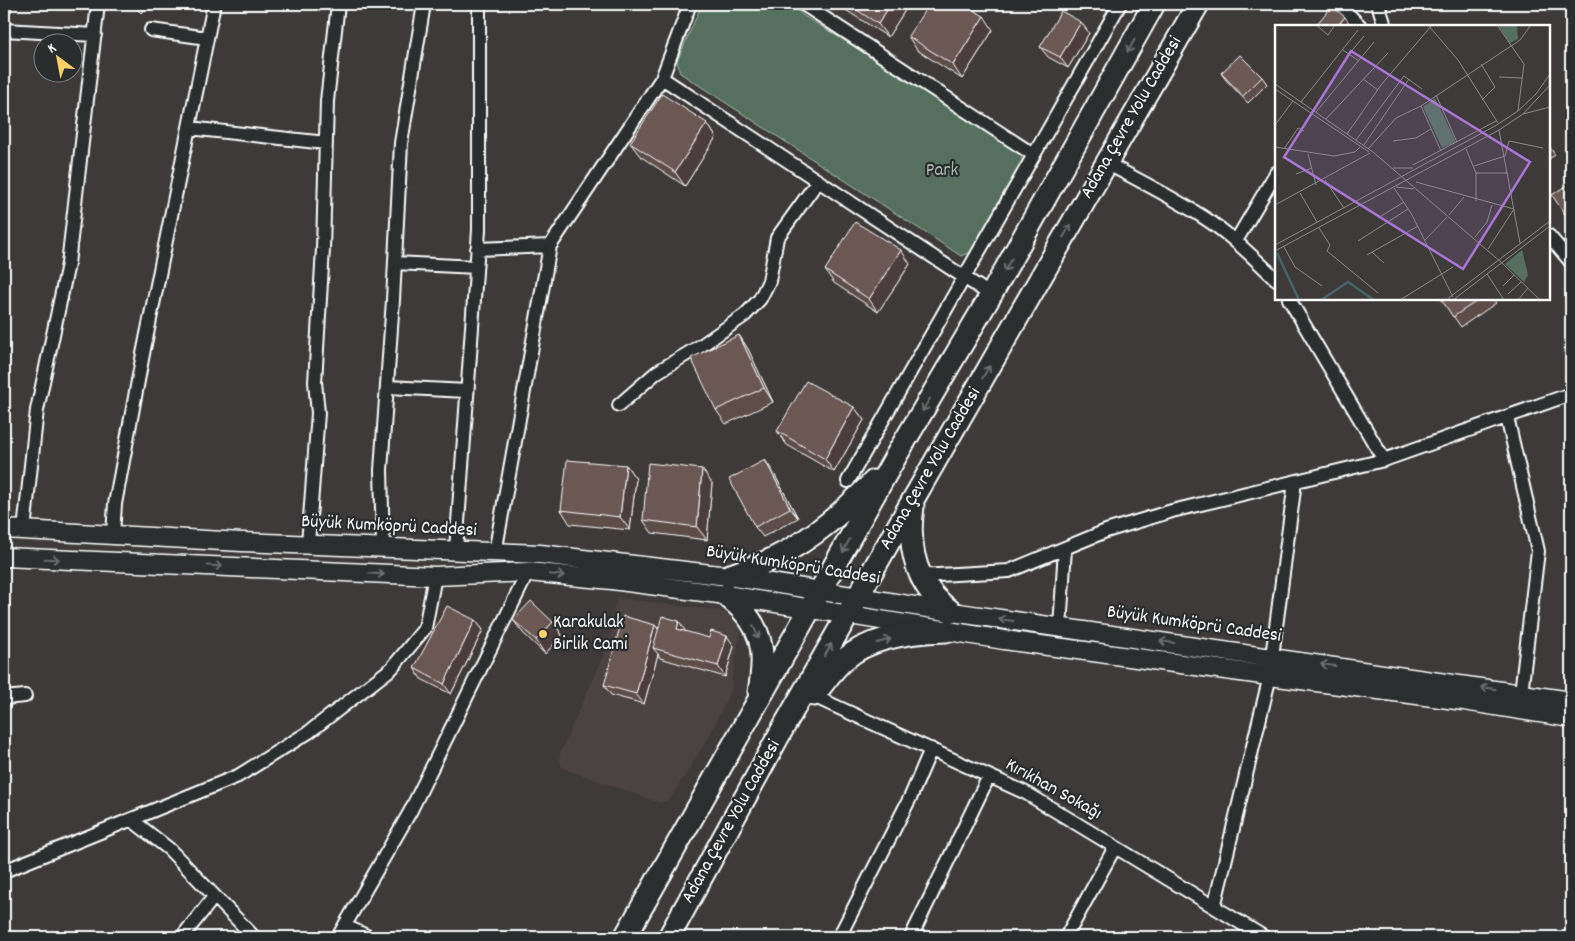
<svg xmlns="http://www.w3.org/2000/svg" width="1575" height="941" viewBox="0 0 1575 941" font-family="Dekko,sans-serif">
	<style>
		.built { fill: #4c4342 }
		.green { fill: #55705e; stroke: #aab8ae }
		.lines { fill: none; stroke-linecap: round; stroke-linejoin: round }
		.minor-casing { stroke: #fff; stroke-width: 16 }
		.secondary-casing { stroke: #fff; stroke-width: 21 }
		.trunk-casing { stroke: #fff; stroke-width: 25 }
		.minor { stroke: #2a2d2e; stroke-width: 12 }
		.secondary { stroke: #2a2d2e; stroke-width: 18 }
		.trunk { stroke: #2a2d2e; stroke-width: 21 }
		.wall { fill: #5c4d49; stroke: #fff }
		.shaded-wall { fill: #4b3e3c; stroke: #fff }
		.building { fill: #6b5955; stroke: #fff }
		.oneway { stroke: #6a6c6d }
		.poi-dot { fill: #ffd166; stroke: #2a2d2e; stroke-width: 2 }
		.labels { text-anchor: middle; dominant-baseline: central; stroke-width: 4.5; stroke-linejoin: round; paint-order: stroke }
		.street-label { font-size: 19px; fill: #fff; stroke: #2a2d2e }
		.park-label { font-size: 19px; fill: #aab8ae; stroke: #2a2d2e }
		.poi-label { font-size: 19px; fill: #fff; stroke: #2a2d2e; text-anchor: start }
		.inset-river { fill: none; stroke: #466469; stroke-width: 2.5 }
		.inset-road { fill: none; stroke: #8b8989; stroke-width: 1 }
		.view { fill: #a976d5; fill-opacity: 0.15; stroke: #a976d5; stroke-width: 2.5 }
		.inset-edge { fill: none; stroke: #fff; stroke-width: 2.5 }
	</style>
	<rect width="100%" height="100%" fill="#3e3a3a"/>
	<filter id="ink" filterUnits="userSpaceOnUse"><feTurbulence type="fractalNoise" baseFrequency=".02" numOctaves="2"/><feDisplacementMap in="SourceGraphic" scale="10" xChannelSelector="R" yChannelSelector="G"/><feConvolveMatrix kernelMatrix="1 2 1 2 8 2 1 2 1" color-interpolation-filters="sRGB"/></filter>
	<g filter="url(#ink)">
		<path class="built" d="M616,598l108,13 17,18 -9,48v11l-24,51 -38,60 -10,4 -98,-35 -3,-12 50,-114z"/>
		<path class="green" d="M702,4h87l15,12 215,130 4,17 -49,88 -13,5 -281,-183 -3,-12z"/>
		<g class="lines">
			<g class="minor-casing">
				<path id="minor" d="M803,4l231,151
					M1338,4l22,22
					M1378,4l7,22
					M4,9v-5
					M4,30l91,5
					M151,30l56,8
					M662,78l329,217
					M189,128l137,15
					M1106,163c33,17 66,34 97,54 27,17 50,40 73,62
					M1549,236l22,26
					M1236,241l40,-68
					M477,249l73,-3
					M395,263l81,4
					M1289,299l95,161
					M387,387l80,4
					M619,405l38,-33 45,-27 43,-30 15,-16 9,-18 8,-43 41,-57
					M1507,417l31,134 -17,142
					M848,481l272,-477
					M24,530l13,-120 31,-146 30,-260
					M113,534l2,-30 28,-150 71,-350
					M308,544l10,-131 -3,-31 8,-133 4,-148 11,-97
					M383,547l-2,-77 12,-170 8,-157 23,-139
					M456,550l23,-320v-226
					M495,553l55,-307 112,-168 28,-74
					M921,576l88,-5 97,-40 66,-20 212,-51 187,-66
					M1060,628l5,-80
					M1272,657l23,-175
					M813,696l213,97 238,144
					M4,698l21,-2
					M132,820l37,29 85,88
					M4,871l234,-95 71,-44 83,-64 33,-40 10,-52
					M1214,907l56,-231
					M345,926l24,11
					M182,937l32,-40
					M338,937l72,-125 118,-240
					M839,937l72,-141 20,-47
					M911,937l78,-161
					M1066,937l49,-90"/>
			</g>
			<g class="secondary-casing">
				<path id="secondary" d="M4,529l238,13 298,12 188,22 224,36 619,89
					M4,557l431,19 93,-4 84,8 114,15 278,45 266,36 194,25 107,17"/>
			</g>
			<g class="trunk-casing">
				<path id="trunk" d="M913,506c-6,42 3,81 39,106
					M728,576c16,-6 33,-11 48,-19 37,-18 69,-47 98,-76
					M726,595c5,5 12,10 17,16 23,24 21,51 16,81
					M814,695c10,-12 19,-26 31,-36 25,-22 68,-27 101,-28
					M625,937l271,-481 95,-161 163,-291
					M669,937l114,-209 131,-230 284,-494"/>
			</g>
			<use href="#minor" class="minor"/>
			<use href="#secondary" class="secondary"/>
			<use href="#trunk" class="trunk"/>
		</g>
		<path class="wall" d="M132,4h18l-9,9z
			M841,4h68l-21,33 -44,-28z
			M1078,4h15l-3,6z
			M993,30l-31,49 -45,-29 -9,-14z
			M1089,33l-21,35 -20,-11 -8,-10z
			M1221,73l41,4 5,7 -19,19 -22,-23z
			M707,123l9,14 -31,49 -45,-30 -10,-13z
			M1549,146l6,9 -6,4z
			M1571,182v41l-5,-7z
			M910,264l-32,48 -44,-29 -9,-13z
			M1441,299h52l3,4 -35,24z
			M739,335l9,14 25,53 -47,22 -10,-14z
			M854,407l10,13 -30,52 -47,-27 -10,-14z
			M626,465l10,14 -6,51 -60,-6 -9,-14z
			M772,470l26,48 -35,19 -8,-10z
			M712,483l-5,57 -55,-7 -9,-13z
			M475,620l8,10 -32,64 -30,-15 -7,-11z
			M513,620l40,2 9,13 -17,19 -22,-21z
			M655,625l3,4 28,3 48,14 -9,31 -65,-19 -2,-4 -14,50 -33,-9 -7,-10z"/>
		<path class="shaded-wall" d="M891,4h18l-21,33 -10,-13z
			M1085,4h8l-3,6z
			M984,16l9,14 -31,49 -9,-14z
			M1345,17l5,7 -2,2h-11z
			M1081,22l8,11 -21,35 -8,-11z
			M707,123l9,14 -31,49 -10,-14z
			M901,250l9,14 -32,48 -9,-13z
			M739,335l9,14 25,53 -9,-14z
			M854,407l10,13 -30,52 -9,-13z
			M765,460l7,10 26,48 -8,-10z
			M626,465l10,14 -6,51 -10,-13z
			M702,469l10,14 -5,57 -10,-13z
			M475,620l8,10 -32,64 -7,-10z
			M679,621l7,11 -9,-3z
			M553,622l9,13 -17,19 -9,-14z
			M655,625l8,11 -10,12 5,6 -14,50 -8,-10z
			M727,636l7,10 -9,31 -7,-11z"/>
		<path class="building" d="M848,4h43l-13,20z
			M929,4h34l21,12 -31,49 -45,-29z
			M1332,6l13,11 -8,9h-22z
			M1061,11l20,11 -21,35 -20,-10z
			M1240,55l22,22 -19,19 -22,-23z
			M662,94l45,29 -32,49 -45,-29z
			M1571,182v30l-5,4 -14,-21z
			M855,222l46,28 -32,49 -44,-29z
			M1441,299h39l-27,18z
			M739,335l25,53 -48,22 -25,-52z
			M806,381l48,26 -29,52 -48,-28z
			M567,460l59,5 -6,52 -59,-7z
			M765,460l25,48 -35,19 -26,-48z
			M648,463l54,6 -5,58 -54,-7z
			M531,601l22,21 -17,18 -23,-20z
			M447,606l28,14 -31,64 -30,-16z
			M623,616l32,9 -19,69 -32,-9z
			M662,616l17,5 -2,8 32,9 2,-7 16,5 -9,30 -65,-18z"/>
		<defs><path id="oneway-shaft" d="M-6 0H5M1.5-3L5.5 0L1.5 3" fill="none" stroke-width="1.6" stroke-linecap="round" stroke-linejoin="round" transform="scale(1.25)"/></defs>
		<g class="oneway">
			<use href="#oneway-shaft" transform="translate(1131 46) rotate(119)"/>
			<use href="#oneway-shaft" transform="translate(1067 231) rotate(-60)"/>
			<use href="#oneway-shaft" transform="translate(1008 265) rotate(119)"/>
			<use href="#oneway-shaft" transform="translate(986 372) rotate(-60)"/>
			<use href="#oneway-shaft" transform="translate(926 405) rotate(121)"/>
			<use href="#oneway-shaft" transform="translate(846 546) rotate(119)"/>
			<use href="#oneway-shaft" transform="translate(52 559) rotate(2)"/>
			<use href="#oneway-shaft" transform="translate(215 566) rotate(3)"/>
			<use href="#oneway-shaft" transform="translate(377 574) rotate(3)"/>
			<use href="#oneway-shaft" transform="translate(557 575) rotate(5)"/>
			<use href="#oneway-shaft" transform="translate(1006 620) rotate(-172)"/>
			<use href="#oneway-shaft" transform="translate(756 632) rotate(66)"/>
			<use href="#oneway-shaft" transform="translate(884 641) rotate(-17)"/>
			<use href="#oneway-shaft" transform="translate(1167 642) rotate(-172)"/>
			<use href="#oneway-shaft" transform="translate(828 650) rotate(-61)"/>
			<use href="#oneway-shaft" transform="translate(1328 665) rotate(-172)"/>
			<use href="#oneway-shaft" transform="translate(1488 688) rotate(-172)"/>
		</g>
	</g>
	<circle class="poi-dot" cx="543" cy="634" r="5"/>
	<g class="labels">
		<g class="street-label">
			<text transform="translate(1132 118) rotate(-60)">Adana Çevre Yolu Caddesi</text>
			<text transform="translate(931 469) rotate(-60)">Adana Çevre Yolu Caddesi</text>
			<text transform="translate(389 527) rotate(3)">Büyük Kumköprü Caddesi</text>
			<text transform="translate(793 566) rotate(9)">Büyük Kumköprü Caddesi</text>
			<text transform="translate(1194 625) rotate(8)">Büyük Kumköprü Caddesi</text>
			<text transform="translate(1053 790) rotate(29)">Kırıkhan Sokağı</text>
			<text transform="translate(732 822) rotate(-61)">Adana Çevre Yolu Caddesi</text>
		</g>
		<g class="park-label">
			<text x="942" y="171">Park</text>
		</g>
		<g class="poi-label">
			<text x="553" y="623">Karakulak<tspan x="553" dy="22">Birlik Cami</tspan></text>
		</g>
	</g>
	<g transform="translate(1275 25)">
		<rect width="275" height="275" fill="#3e3a3a"/>
		<path d="M223,0h19l1,14 -8,4zM160,73l21,44 -14,6 -19,-41zM247,225l6,25 -4,7 -19,-18z" fill="#55705e"/>
		<path class="inset-river" d="M2,228l22,47M46,275l27,-18 26,18"/>
		<path class="inset-road" d="M41,0l12,10 7,-10M153,0l30,35 40,63M222,0l27,39 -6,47M68,25l16,11M74,29l15,-18M206,39l14,23 -13,13M224,52l23,1M88,54l15,11M0,59l98,68 129,111M0,64l94,63M161,70l21,47M26,77l57,-72M146,81l20,45M41,87l58,-70M248,89l27,-7M51,94l62,-66M0,100l18,-24M224,105l21,113M72,109l34,-49 51,-60M81,115l48,-64 18,13M118,116l23,-3 15,-9M89,120l45,-66M0,122l59,9 21,-4 5,-5M9,124l14,-21 6,3M93,124l28,-31 25,-12 99,-66 11,-15M191,124l10,24M33,129l8,31M138,140l83,-44M199,141l31,-10 4,-15 34,7M118,143h20M21,149l16,-6M50,155l19,28M141,157l98,27 -26,40M121,162l18,2M119,163l17,25 42,84M25,168l17,29M201,176v-28h32M0,180l95,-52M174,190l15,-18M103,193l26,-16M44,203l11,17 -3,6 51,42M200,212l12,-15 5,-17M150,215l22,-23M83,216l50,-32M0,220l220,-119 23,-15 18,-17 14,-20M9,222l11,20 27,19M0,226l224,-121 24,-16 27,-29M97,227l12,11M92,230l51,-29M227,238l38,37M212,249l17,26M228,261l11,-11M233,269l13,-12M125,275l53,-33M171,275l104,-79M178,275l97,-74M243,275l10,-12"/>
		<path class="view" d="M76,26l179,111 -67,107 -179,-112z"/>
		<rect width="275" height="275" class="inset-edge"/>
	</g>
	<rect width="1575" height="941" fill="none" stroke="#2a2d2e" stroke-width="20"/>
	<rect x="10" y="10" width="1555" height="921" fill="none" stroke="#fff" stroke-width="2" filter="url(#ink)"/>
	<g transform="translate(58 58) rotate(328)"><circle r="24" fill="#2a2d2e" stroke="#7f8182"/>
	<path d="M0-4L9 19L0 12L-9 19Z" fill="#ffd166"/>
	<text y="-8" font-size="14" font-weight="bold" text-anchor="middle" fill="#ffffff">K</text>
	</g>
</svg>
